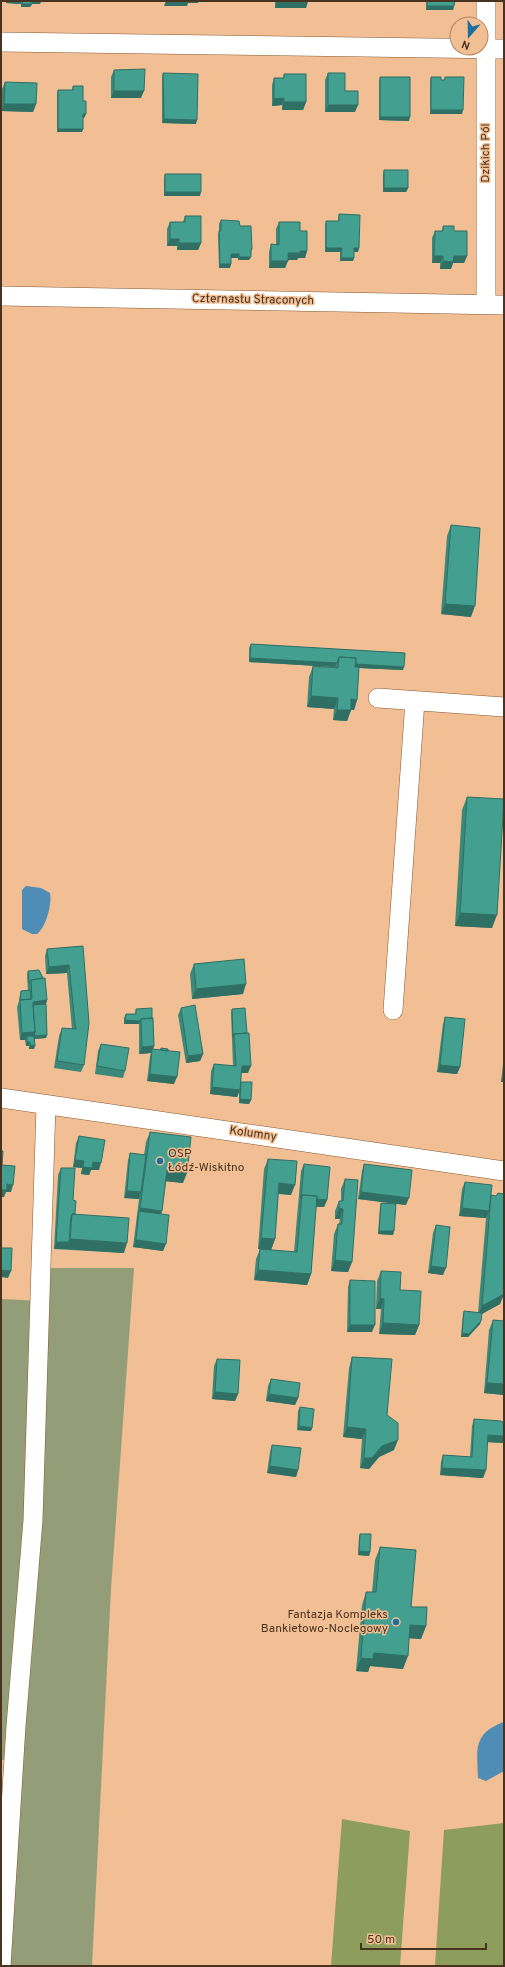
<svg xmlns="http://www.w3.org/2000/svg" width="505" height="1967" viewBox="0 0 505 1967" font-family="Overpass,sans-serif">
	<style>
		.green { fill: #939e78 }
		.forest { fill: #8c9d5c }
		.water { fill: #4f8cb6 }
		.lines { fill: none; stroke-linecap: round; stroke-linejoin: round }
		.minor-casing { stroke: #875930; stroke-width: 20 }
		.minor { stroke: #fff; stroke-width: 19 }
		.wall { fill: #3a897b }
		.shaded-wall { fill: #2f6f64 }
		.building { fill: #439f8f; stroke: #2f6f64 }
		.poi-dot { fill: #1d6fa0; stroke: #f2be93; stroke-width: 1.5 }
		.labels { text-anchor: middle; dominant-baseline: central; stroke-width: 3; stroke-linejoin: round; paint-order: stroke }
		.street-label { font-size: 12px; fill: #483321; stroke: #f2be93 }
		.poi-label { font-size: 12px; fill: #483321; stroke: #f2be93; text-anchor: start }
	</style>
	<rect width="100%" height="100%" fill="#f2be93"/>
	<path class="green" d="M45,1268h89l-23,321 -19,377h-91l8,-206h-8v-461l41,2z"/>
	<path class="forest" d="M342,1819l68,12 -10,135h-69z
		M504,1823v143h-69l9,-136z"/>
	<path class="water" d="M26,886l15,2 9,5c2,12 -4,34 -13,41h-5l-10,-5v-39z
		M504,1722v49l-18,10 -8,-3c-1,-29 -5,-45 26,-56z"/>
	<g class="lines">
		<g class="minor-casing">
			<path id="minor" d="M1,42l503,7
				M1,296l503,9
				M486,304v-303
				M378,698l126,9
				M393,1010l22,-309
				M1,1098l503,73
				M1,1966l15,-240 17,-206 13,-415"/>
		</g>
		<use href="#minor" class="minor"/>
	</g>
	<path class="wall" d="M6,1h35l-1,3h-8l-2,3h-9v-3l-15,-1z
		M275,1h33l-2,7h-31z
		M426,1h29l-1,5 -1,4h-27z
		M114,70l27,28h-30v-21z
		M163,73l33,51 -34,-1v-46z
		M328,73l27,39h-30v-32z
		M284,74l22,28 -3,8h-21v-5l-10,1v-21l2,-7h9z
		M380,77l29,44 -30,-1v-39z
		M431,77l10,3h3l1,-3 17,37h-32v-33z
		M5,82l31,22 -3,8 -31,-1v-22z
		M73,86l10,15 3,13 -2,4h-1v11l-1,3h-25v-39l1,-3h14z
		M384,170l24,18 -2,4h-23v-18z
		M165,174l35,22h-36v-18z
		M339,214l20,34 -1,4h-4l-1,9h-13v-9h-15v-27l1,-4h12v-3z
		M185,216l16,27 -3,7h-21v-4h-10v-17l3,-7h13z
		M221,220l19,6 12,23 -3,11h-11v-2h-7l-1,10h-11l-1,-34 1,-3v-7z
		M279,222l21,9 7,20 -2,7h-7l-1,2h-9l-3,8h-16v-16l2,-8 5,1v-16z
		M443,226l11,5 13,25 -3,7h-11l-2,6h-11v-6h-8v-25l3,-7h7z
		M451,525l20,92 -30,-3 6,-78z
		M251,644l154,9 -2,17 -44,-2 -2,32 -3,10h-3l-4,11 -14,-1 1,-11 -27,-2 2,-30 4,-11 22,2v-1l-86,-5v-14z
		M467,797l25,131 -37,-2 7,-116z
		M83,946l1,119 -3,7 -27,-4 5,-32 3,-8 10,1 -5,-56 -21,1 -1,-18 2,-7z
		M194,964l49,30 -51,5 -2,-25z
		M28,971l19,29 -1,4 1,31 -1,3 -12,1 1,7 -1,3h-5v-3h-3l-1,-6h-5l-3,-33 2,-6 1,-6 1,-4h7l-1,-16z
		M181,1008l22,46 -3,7 -14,2 -8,-48z
		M136,1009l16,9 2,28 -1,3 7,1 1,-2 7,3 6,33 -27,-3 3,-25 1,-3 -12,1v-30h-15v-6l2,-4h9z
		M232,1009l16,64h-7v9l10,18 -2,4 -10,-1v-11l-2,5 -27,-3 1,-23 3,-7 19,2 -2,-54z
		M445,1017l15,50 -3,7 -20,-2 6,-48z
		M101,1044l24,27 -2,7 -28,-4 3,-23z
		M504,1055v27h-3z
		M150,1132l33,51 -17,-2 -4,30 -1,3 2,37 -30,-4 6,-48 -15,-1 4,-38 2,-7 14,2 2,-13z
		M79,1136l20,34h-8l-2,5 -8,-1 1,-6 -9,-1 3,-24z
		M268,1159l23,36 -13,-1 -3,45 -4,11 23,2 7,-81 3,-7 23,36 -3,7h-8l-5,67 -4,11 -53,-5 2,-21 4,-10h-2l6,-80z
		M364,1164l42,41 -48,-6 4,-28z
		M61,1168l12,32 2,14 49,39 -70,-4 4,-74z
		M345,1179l7,83 -4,10 -17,-1 3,-37 4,-10h1l1,-5h-5v-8l4,-10h2v-12z
		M465,1182l25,16 1,-3 13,99 -4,10 -18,10 -2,10 -12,13h-7l2,-23 1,-3 14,2 8,-95 -27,-2 3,-27z
		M381,1203l13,28 -1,4 -15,-1 2,-27z
		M436,1225l7,50 -15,-2 5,-40z
		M381,1271l19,19 19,35 -4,10 -36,-1 2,-25h-5l1,-28z
		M350,1280l22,52h-25l1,-45z
		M493,1320l11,1v74l-20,-2 5,-63z
		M352,1357l35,58 7,35 -15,7 -10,12 -9,-1 2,-29 -19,-2 6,-69z
		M217,1359l21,35 -3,7 -23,-2 2,-33z
		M271,1379l27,19 -3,7 -29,-4 2,-15z
		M300,1407l12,21 -1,3 -14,-1 1,-19z
		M474,1419l29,24 -16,-1 -1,28 -3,8 -43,-3 1,-13 2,-7 27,2 2,-31z
		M272,1445l26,25 -2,7 -29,-4 3,-21z
		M360,1534l10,18 -1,4 -11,-1 1,-18z
		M380,1547l31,60 15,19 -5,13 -12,-1 -6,31 -33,-3 -2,6 -12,-1 6,-66 4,-13h6l3,-32z"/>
	<path class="shaded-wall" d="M6,1h15v3l-15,-1z
		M31,1h10l-1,3h-10z
		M166,1h33l-1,2h-10l-1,3h-23z
		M277,1h31l-2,7h-31z
		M22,4h10l-2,3h-9z
		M427,6h27l-1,4h-27z
		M114,91h30l-3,7h-30z
		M284,98l-2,7 -10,1 2,-7z
		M284,102h22l-3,8h-21z
		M4,104h32l-3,8 -31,-1z
		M328,105h30l-3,7h-30z
		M431,110h32l-1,4h-32z
		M83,114h3l-2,4 -2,-1z
		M380,117h30l-1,4 -30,-1z
		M164,119l33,1 -1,4 -34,-1z
		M58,129h25l-1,3h-25z
		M384,188h24l-2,4h-23z
		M165,192h36l-1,4h-36z
		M170,239h9l-2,7h-10z
		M179,243h22l-3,7h-21z
		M326,248h16l-2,4h-15z
		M354,248h5l-1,4h-5z
		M300,251h7l-2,7h-7l-1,2h-12l3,-7z
		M231,254h8l-1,4h-8z
		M434,256h9l-3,7h-8z
		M454,256h13l-3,7h-11l-2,6h-11l3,-8z
		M239,257h12l-2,3h-11z
		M341,258h13l-1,3h-13z
		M271,261h17l-3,7h-16z
		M220,264h11l-1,4h-11z
		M445,604l30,2 -4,11 -30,-3z
		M250,658l87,5 -2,4 -86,-5z
		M339,663l65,4 -1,3 -65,-3z
		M311,696l27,2 -4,11 -27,-2z
		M351,699l6,1 -3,10 -6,-1z
		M337,710h14l-4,11 -14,-1z
		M460,913l37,2 -5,13 -37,-2z
		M69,965l-2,8 -21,1 3,-7z
		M246,984l-3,10 -51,5 4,-10z
		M47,1000l-2,7 -13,2 1,-7z
		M125,1020l15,1 -1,3h-15z
		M35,1032l-2,7 -6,-3 -2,4h-5l2,-7z
		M47,1035l-1,3 -13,1 1,-3z
		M27,1042h3l-1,4h-3z
		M30,1045l5,1 -1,3h-5z
		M154,1046l-2,6v-3l-1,4 -12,1 3,-7z
		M203,1054l-3,7 -14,2 2,-7z
		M440,1065l20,2 -3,7 -20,-2z
		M242,1066h9l-3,7h-8z
		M150,1074l27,3 -3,7 -27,-3z
		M503,1075h1v7h-3z
		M212,1087l28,3 -3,7 -27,-3z
		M240,1099l11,1 -2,4 -10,-1z
		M75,1160l9,1 -2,7 -9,-1z
		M93,1162l8,1 -2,7h-8l-2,5 -8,-1 2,-7z
		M167,1170l20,3 -4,10 -20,-2z
		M279,1183l16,2 -4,10 -16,-2z
		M7,1184l6,1 -2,7h-5l-2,5h-3v-7z
		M127,1191l14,1 -2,7 -15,-1z
		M361,1192l48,6 -3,7 -48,-6z
		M302,1198l25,2 -3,7 -23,-1z
		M140,1208l22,3 -4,10 -19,-10z
		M339,1208l4,1 -3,10h-5z
		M462,1208l27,3 -3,7 -27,-2z
		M379,1231h15l-1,4 -15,-1z
		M261,1238l14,1 -4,11 -13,-1z
		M70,1239l57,4 -3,10 -58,-4z
		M136,1240l30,4 -3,7 -30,-4z
		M56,1242h13l-3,7h-12z
		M335,1260l17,2 -4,10 -17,-1z
		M431,1266l15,2 -3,7 -15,-2z
		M1,1270l10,1 -3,7 -7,-1z
		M258,1270l53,4 -4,11 -53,-5z
		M504,1294l-4,10 -22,12 4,-10z
		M380,1298l4,1 -3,10h-5z
		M481,1321l-1,3 -12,13h-7l1,-4z
		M383,1323l36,2 -4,10 -36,-1z
		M350,1325h25l-3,7h-25z
		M487,1383l17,1v11l-20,-2z
		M215,1392l23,2 -3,7 -23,-2z
		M269,1394l29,4 -3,7 -29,-4z
		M299,1426l13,2 -1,3 -14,-1z
		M347,1427l19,2 -4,10 -19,-2z
		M488,1435l16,1v4l-1,3 -18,-1z
		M398,1440l-4,10 -15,7 -10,12 -9,-1 4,-10 18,-12z
		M270,1466l28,4 -2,7 -29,-4z
		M442,1468l44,2 -3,8 -43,-3z
		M359,1551l11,1 -1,4 -11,-1z
		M410,1625l16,1 -5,13 -16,-1z
		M374,1653l34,3 -5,13 -33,-3 -2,6 -12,-1 5,-13z"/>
	<path class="building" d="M22,1h10v3h-10z
		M427,1h28l-1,5h-27z
		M145,69l-1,22h-30v-21z
		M163,73l35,1 -1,46 -33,-1z
		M328,73h17v18h13v14h-30z
		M284,74h22v28h-22v-4l-10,1v-21h10z
		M380,77h30v40h-30z
		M431,77h10v3h4v-3h19l-1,33h-32z
		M5,82l32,1 -1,21h-32z
		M73,86h10v15h3v13h-3v15h-25v-39h15z
		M384,170h24v18h-24z
		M165,174h36v18h-36z
		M339,214l21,1 -1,33h-5v10h-13l1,-10h-16v-27h13z
		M185,216h16v27h-22v-4h-9v-17h15z
		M221,220l18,1 1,5h11l1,23h-1v8h-12v-3h-8v10h-11l-1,-33h2z
		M279,222h21v9h7v20h-7v2h-12v8h-17v-17l8,1z
		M443,226h11v5h13v25h-13l-1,6 -10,-1v-5h-9l1,-25h8z
		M451,525l29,3 -5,78 -30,-2z
		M251,644l154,9 -1,14 -48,-3v-6l-17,-1 -2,6 -87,-5z
		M339,657l17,1 -1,9h4l-2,33 -6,-1v11h-14l1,-12 -27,-2 2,-30 25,2z
		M467,797l37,2 -7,116 -37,-2z
		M83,946l6,77 -5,42 -27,-4 5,-33 14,1 -1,-5 -6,-59 -20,2 -2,-18z
		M244,959l2,25 -50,5 -2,-25z
		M39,970l4,8 -12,2 -2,3 -1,-12z
		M45,978l2,22 -14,2 2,30 -13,1 -2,-33 12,-1 -1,-19z
		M30,990l1,9 -11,1 1,-9z
		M46,1004l1,31 -13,1 1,-4 -2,-27z
		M195,1005l8,49 -15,2 -7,-48z
		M152,1008v10l-11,1 -1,2 -15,-1 1,-6h10v-5z
		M245,1008l2,25 -13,1 -1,3 -1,-28z
		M445,1017l20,2 -5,48 -20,-2z
		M153,1018l1,28 -12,1 -1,-28z
		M249,1033l2,33h-9l-2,24 -28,-3 2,-23 22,2 -2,-32z
		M27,1036h7l1,10 -5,-1v-3h-3z
		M101,1044l28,4 -4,23 -28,-5z
		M161,1048l7,1v2l-7,-1z
		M152,1049l28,3 -3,25 -27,-3z
		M241,1082h11l-1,18 -11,-1z
		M150,1132l41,5 -4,36 -20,-3 -5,41 -22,-3z
		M79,1136l26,4 -4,23 -8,-1 -1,6 -9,-1 1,-6 -9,-1z
		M1,1151h2l-1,14 13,1 -2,19 -6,-1v6h-6z
		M130,1153l16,2 -5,37 -14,-1z
		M268,1159l29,2 -2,24 -16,-2 -4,56 -14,-1z
		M304,1164l26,3 -3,33 -10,-1v-3l-15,-1 -1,3z
		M364,1164l48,6 -3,28 -48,-6z
		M61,1168h14l-2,32 3,1 -1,13h-3l-1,3 -2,25h-13z
		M345,1179l13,1 -6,82 -17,-2 3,-36h4l1,-15 -4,-1v-7h4z
		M465,1182l27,3 -3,26 -27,-3z
		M498,1193l6,1v100l-22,12 9,-111 5,1z
		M302,1195l15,1 -6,78 -53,-4 2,-21 37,3z
		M381,1203l15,1 -2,27h-15z
		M139,1211l30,4 -3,29 -30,-4z
		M72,1214l57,4 -2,25 -57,-4z
		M436,1225l14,2 -4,41 -15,-2z
		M1,1248h11l-1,23 -10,-1z
		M381,1271l20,1 -1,18 21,1 -2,34 -36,-2 1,-24 -4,-1z
		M350,1280l25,1v44h-25z
		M464,1311l18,2 -1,8 -12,13 -7,-1z
		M493,1320l11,1v63l-17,-1z
		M352,1357l40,2 -5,56 11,8v17l-16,6 -10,12h-8l2,-29 -19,-2z
		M217,1359l23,1 -2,34 -23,-2z
		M271,1379l29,4 -2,15 -29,-4z
		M300,1407l14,2 -2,19 -13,-2z
		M474,1419l27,2 3,2v13l-16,-1 -2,35 -44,-2 1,-13 29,2z
		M272,1445l29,3 -3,22 -28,-4z
		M360,1534h11l-1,18 -11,-1z
		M380,1547l36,3 -5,57h16l-1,19 -16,-1 -2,31 -34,-3 -1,6 -12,-1 5,-66h10z"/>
	<g class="poi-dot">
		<circle cx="160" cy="1161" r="4"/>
		<circle cx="396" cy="1622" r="4"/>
	</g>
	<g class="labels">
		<g class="street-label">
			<text transform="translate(486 153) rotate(-90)">Dzikich Pól</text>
			<text transform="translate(253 300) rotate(1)">Czternastu Straconych</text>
			<text transform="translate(253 1134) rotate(8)">Kolumny</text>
		</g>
		<g class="poi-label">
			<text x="168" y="1154">OSP<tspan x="168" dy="14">Łódź-Wiskitno</tspan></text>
			<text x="388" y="1615" text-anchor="end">Fantazja Kompleks<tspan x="388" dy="14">Bankietowo-Noclegowy</tspan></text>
		</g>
	</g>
	<rect width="505" height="1967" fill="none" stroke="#483321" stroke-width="4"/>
	<g transform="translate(469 36) rotate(200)"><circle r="19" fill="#f2be93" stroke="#ae8665"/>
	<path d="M0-3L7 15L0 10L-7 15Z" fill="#1d6fa0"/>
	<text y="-6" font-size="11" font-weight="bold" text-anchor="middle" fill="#483321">N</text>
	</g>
	<path d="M361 1943v6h125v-6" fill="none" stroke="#483321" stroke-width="2"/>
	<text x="367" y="1943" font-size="12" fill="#483321" stroke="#f2be93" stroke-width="3" paint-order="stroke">50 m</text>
</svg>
